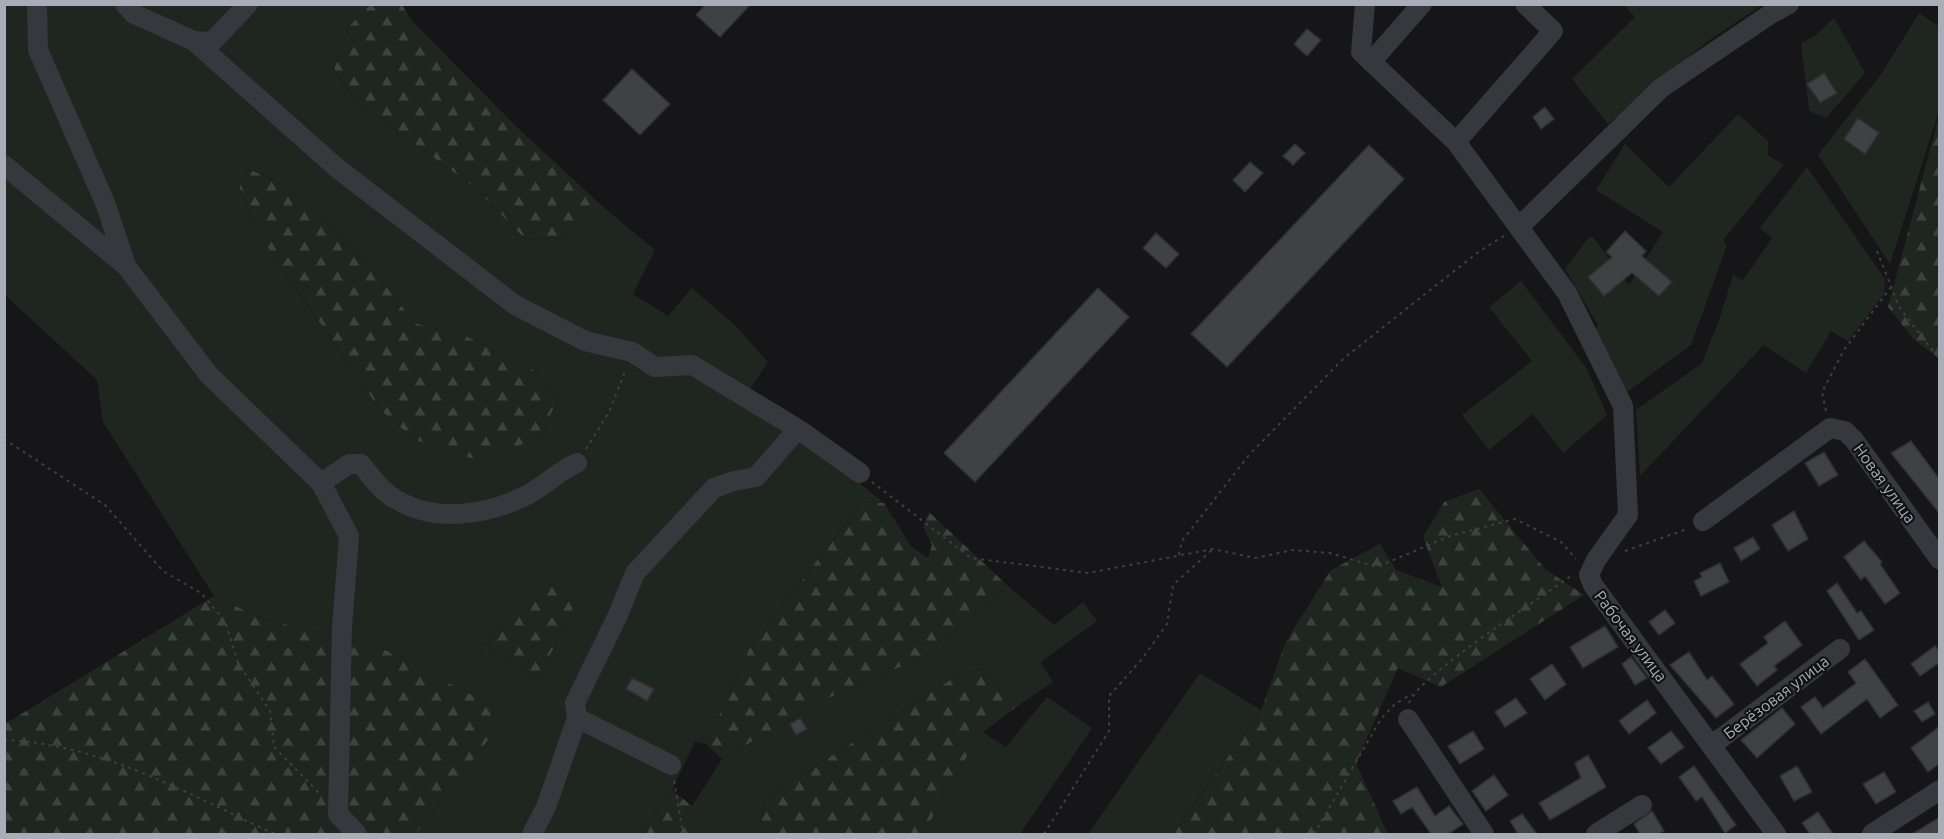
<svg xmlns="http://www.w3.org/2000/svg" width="1944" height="839" viewBox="0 0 1944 839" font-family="Ubuntu,sans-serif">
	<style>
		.forest { fill: url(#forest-firs) }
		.green { fill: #1e261f; fill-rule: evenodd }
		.building { fill: #404145; stroke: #303034; stroke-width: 1.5 }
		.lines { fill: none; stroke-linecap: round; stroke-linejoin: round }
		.path { stroke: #3d3f44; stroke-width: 2; stroke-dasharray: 3 4.5; stroke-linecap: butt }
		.minor { stroke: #37383d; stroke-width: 20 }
		.labels { text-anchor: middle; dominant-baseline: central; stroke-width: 4.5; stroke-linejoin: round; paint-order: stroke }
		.street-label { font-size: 16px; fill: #a8adb8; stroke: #111113 }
	</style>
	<defs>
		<pattern id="forest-firs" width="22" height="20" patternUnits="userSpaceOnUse" patternTransform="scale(1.5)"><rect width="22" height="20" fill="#1e261f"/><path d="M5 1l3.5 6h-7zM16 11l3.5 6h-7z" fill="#3c433d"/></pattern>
	</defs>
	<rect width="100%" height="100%" fill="#161618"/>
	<path class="forest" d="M370,5h32l11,17 108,109 79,73 -9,11 -29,23 -36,2 -51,-52 -121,-89 -20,-30 15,-43z
		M1939,116v242l-25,-18 -26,-33z
		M249,169l38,17 84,81 44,56 51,13 68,34 24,28 -18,41 -66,21 -59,-20 -35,-30 -120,-174 -21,-49z
		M1479,489l66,80 39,26 -143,92 -43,-19 -42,95 32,71h-215l88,-124 25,-69 45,-71 49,-26 16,26 46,17 -19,-50 21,-35z
		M862,502l22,1 27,43 17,12 4,-13 -9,-19 6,-14 79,74 -85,71 -101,44 -100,58 -16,-15 44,-97z
		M550,579l26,24 -37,75 -54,-30 10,-15z
		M214,596l50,23 116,28 129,67 -93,120h-411v-110z
		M982,669l33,39 -33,25 -42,68 -15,33h-165l4,-35 194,-124z
		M672,790l20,16v28h-52z"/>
	<path class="green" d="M4,5h366l-21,21 -15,43 20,30 121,89 51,52 36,-2 29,-23 9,-11 55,46 -22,44 35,22 24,-28 44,38 32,36 -20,30 136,111 -22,-1 -112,145 -44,97 -11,-2 -23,48 -32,44h-224l92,-120 -128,-67 -116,-28 -50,-23 -111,-174 -6,-42 -92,-85zM249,169l38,17 84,81 44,56 51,13 68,34 24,28 -18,41 -66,20 -59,-19 -35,-30 -120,-174 -21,-49zM550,580l26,23 -37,75 -54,-30 10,-15z
		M1624,5h138l-54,36 -100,83 -36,-45 63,-62z
		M1919,13l20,13v85l-49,153 -72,-109 64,-82z
		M1834,18l31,55 -39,45 -17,-7 -8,-68 14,-7z
		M1738,114l30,27v14l16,10 -61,75 4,5 -36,100 -64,47 -32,-62 3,-5 -33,-56 24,-32h4l36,48 34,-53 -67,-42 29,-46 44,43z
		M1807,167l78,112 -1,15 -36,47 -17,-10 -25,42 -42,-28 -124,131 -4,-66 66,-47 18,-46 13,-42 10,5 29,-42 -12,-10z
		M1521,281l66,88 20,46 -44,38 -30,-39 -44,36 -27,-35 70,-54 -43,-54z
		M1008,586l46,39 29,-23 14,19 -56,41 12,20 -38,26 -33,-39 -24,6 -194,124 -4,35h-68v-28l30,-47 100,-58 101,-44z
		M1200,673l61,37 -88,124h-85z
		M1047,697l45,31 -72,106h-95l15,-33 42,-69 24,15z"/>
	<path class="building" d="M706,4h45l-31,33 -24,-22z
		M1307,29l14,11 -14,16 -13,-12z
		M632,69l38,35 -30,31 -37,-35z
		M1824,73l13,20 -17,10 -13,-19z
		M1545,107l9,12 -13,10 -8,-12z
		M1858,118l21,15 -14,21 -21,-15z
		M1295,144l10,9 -12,12 -10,-9z
		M1369,145l35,34 -177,188 -36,-33z
		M1250,162l13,11 -18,19 -12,-12z
		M1625,231l21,20 -4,5 30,26 -13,14 -27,-23 -28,23 -16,-19 24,-20 -6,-5z
		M1156,233l23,21 -13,14 -23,-20z
		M1098,288l31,29 -154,165 -31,-29z
		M1911,441l29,39v34l-49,-61z
		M1824,452l14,23 -19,11 -14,-23z
		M1794,511l14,28 -20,12 -16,-26z
		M1753,537l7,12 -19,12 -7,-13z
		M1864,541l18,21 -2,2 20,29 -15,11 -20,-28 -4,4 -17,-23z
		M1720,563l9,19 -28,14 -7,-15 8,-4 -2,-4z
		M1837,583l20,30 4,-2 13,19 -15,10 -32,-49z
		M1665,610l10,13 -16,12 -10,-13z
		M1785,621l17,24 -28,21 3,4 -20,16 -17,-22 28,-21 -4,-6z
		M1605,626l13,21 -35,21 -13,-21z
		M1935,646l5,6v10l-20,14 -9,-12z
		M1689,652l18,28 5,-4 22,28 -18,14 -46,-53z
		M1631,657l16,21 -12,7 -13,-21z
		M1865,659l33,46 -18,13 -13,-19 -46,35 -20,-27 14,-10 8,11 33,-25 -8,-11z
		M1552,664l14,20 -21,16 -15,-21z
		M632,678l22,11 -7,12 -21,-12z
		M1516,698l11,15 -22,14 -10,-15z
		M1647,700l9,13 -27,21 -10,-13z
		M1928,702l7,12 -13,8 -8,-11z
		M1782,708l13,16 -38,34 -16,-18z
		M800,718l7,11 -11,6 -6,-11z
		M1940,726v37l-12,9 -17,-24z
		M1473,731l11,18 -24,15 -12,-18z
		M1671,731l13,16 -23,17 -13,-16z
		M1588,755l18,32 -56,33 -11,-17 42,-25 -6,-15z
		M1694,766l42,59 -11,8 -23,-36 -6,4 -17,-24z
		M1797,766l15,26 -18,9 -14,-25z
		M1884,772l12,20 -20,12 -13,-20z
		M1494,775l14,20 -22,16 -14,-20z
		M1417,787l18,29 14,-10 14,18 -15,10h-17l-19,-27 -11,7 -8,-13z
		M1652,811l12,20 -6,3h-18l-6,-10z
		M1818,812l15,22h-23l-8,-11z
		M1522,814l15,20h-19l-8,-13z
		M1940,817v17h-28z"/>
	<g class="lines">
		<path class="path" d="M1877,251l22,56 41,53
			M1826,411l-4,-19 22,-42 47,-63
			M4,439l101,66 58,66 38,22 24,28 13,42 32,48 4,36 48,49
			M586,449l23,-37 17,-43
			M872,482l99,76 117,15 125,-24 42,9 38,-8 37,3 47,14 73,-31 65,-17 46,23 15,17
			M1625,551l62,-22
			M1179,555l3,-14 67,-86 94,-96 134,-106 28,-18
			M1409,703c10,-28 132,-105 162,-127
			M4,740c99,4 183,54 271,94
			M674,781l9,53
			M1044,834l65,-103v-35l33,-37 25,-35 6,-39 40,-36
			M1314,834l67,-115 14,-15 17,-10"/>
		<path class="minor" d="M37,4l1,46 68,155 20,61
			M125,4l9,10 60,27 143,127 178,137 70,36 47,11 23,15 37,-2 106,64 62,44
			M1365,4l-4,48 95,90 111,151 56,113 5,109 -32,45 -7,15 4,10 183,249
			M194,41l18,1 36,-38
			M1371,62l51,-58
			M1456,142l97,-111 -28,-27
			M4,165l122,101 83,109 112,108 28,53 -7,91 -4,187 19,20
			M1519,227l142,-139 108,-73 20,-11
			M321,483l28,-19h12c11,14 21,28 36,36 39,23 91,15 130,-5 18,-9 31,-24 50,-32
			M1703,521l127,-93 15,3 9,9 86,120
			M1408,719l76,115
			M1712,745l128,-96
			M671,765l-94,-47 -2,-15 43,-88 17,-42 79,-85 20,-7 22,-4 42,-48
			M532,834l14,-27 31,-89
			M1596,834l46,-29
			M1872,834l68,-44"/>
	</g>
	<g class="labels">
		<g class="street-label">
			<text transform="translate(1885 483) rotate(54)">Новая улица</text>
			<text transform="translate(1631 636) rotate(53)">Рабочая улица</text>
			<text transform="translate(1776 697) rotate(-37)">Берёзовая улица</text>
		</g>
	</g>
	<rect width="1944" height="839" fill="none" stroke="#a8adb8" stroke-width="12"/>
</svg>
